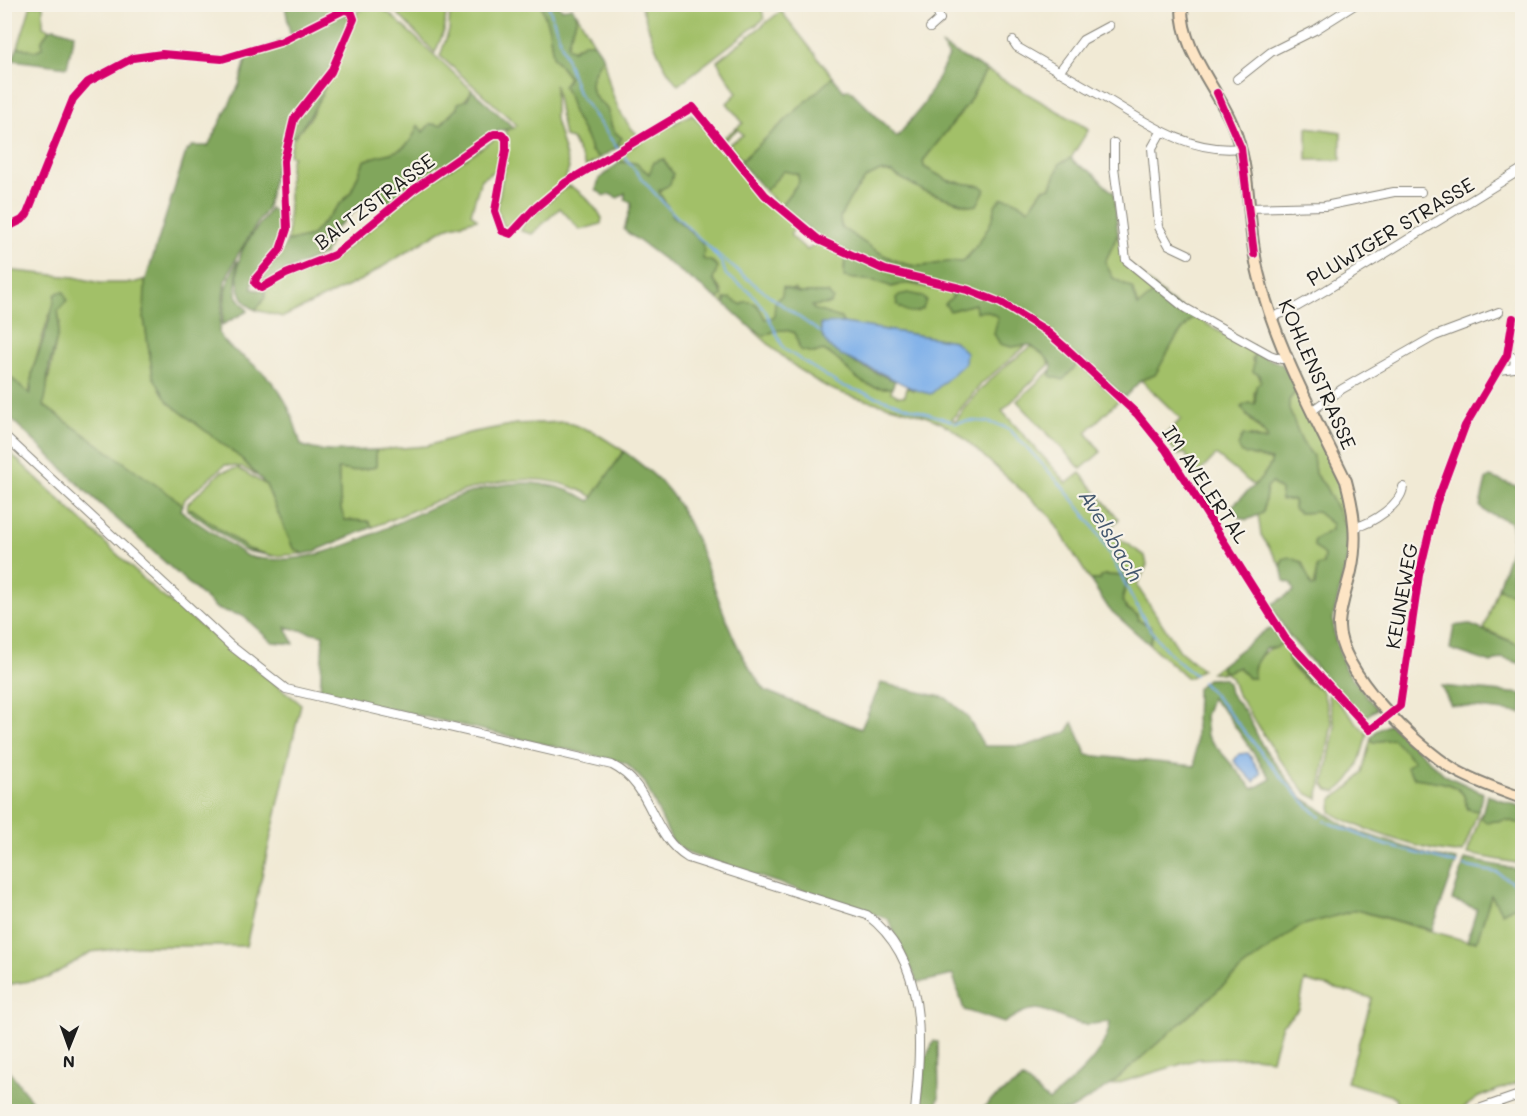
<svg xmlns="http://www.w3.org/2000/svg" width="1527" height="1116" viewBox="0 0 1527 1116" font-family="Mali,sans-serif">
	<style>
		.green { fill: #a2c068; stroke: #5f6e42; stroke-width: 1.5 }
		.forest { fill: #81a65c; stroke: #4e613c; stroke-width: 1.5; fill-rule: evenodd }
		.water { fill: #7dafe9; stroke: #4c6682; stroke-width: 1.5 }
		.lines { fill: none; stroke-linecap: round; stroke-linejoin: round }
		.stream { stroke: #7dafe9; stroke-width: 2 }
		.street-casing { stroke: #868378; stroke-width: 10 }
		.secondary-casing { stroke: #868378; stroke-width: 14 }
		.street { stroke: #fff; stroke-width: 8 }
		.secondary { stroke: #fde5c5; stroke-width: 10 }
		.cycleway-casing { stroke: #f7f3e8; stroke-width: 11 }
		.cycleway { stroke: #d6006c; stroke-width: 8 }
		.labels { text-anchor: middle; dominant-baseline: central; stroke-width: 4.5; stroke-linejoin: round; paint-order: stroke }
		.street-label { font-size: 20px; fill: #1c1c1c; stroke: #f7f3e8 }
		.water-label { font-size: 21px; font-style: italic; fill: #43576e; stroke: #f7f3e8 }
	</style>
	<rect width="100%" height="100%" fill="#f7f3e8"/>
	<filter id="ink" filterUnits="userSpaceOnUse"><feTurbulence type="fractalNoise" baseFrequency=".0167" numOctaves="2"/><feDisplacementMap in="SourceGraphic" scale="12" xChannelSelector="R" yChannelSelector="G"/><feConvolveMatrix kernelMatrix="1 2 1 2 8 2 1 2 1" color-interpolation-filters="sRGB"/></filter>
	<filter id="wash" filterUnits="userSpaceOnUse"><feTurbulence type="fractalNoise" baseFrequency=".008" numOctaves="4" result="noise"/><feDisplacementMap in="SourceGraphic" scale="24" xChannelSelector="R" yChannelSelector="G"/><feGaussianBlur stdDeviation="1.35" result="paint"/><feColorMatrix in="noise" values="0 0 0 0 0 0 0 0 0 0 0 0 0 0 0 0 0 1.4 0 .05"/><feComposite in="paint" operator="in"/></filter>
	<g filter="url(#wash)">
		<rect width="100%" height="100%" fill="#f1ead5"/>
		<path class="green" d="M31,5h12v21l7,3 -8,11v8l-7,3 -17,-4z
			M362,5h13l14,8 83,77c-7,14 -22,22 -31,35l-11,-1 -7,8 -5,-6c-12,32 -26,23 -54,35l-13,31 -40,44 -24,6c4,-17 -1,-79 6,-86l-4,-1 5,-18 15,-17 47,-99 1,-10 6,-2z
			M383,5h64l-3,26 -9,22 -40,-42z
			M450,5h91l8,24 4,28 16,21 -6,9c7,10 6,11 9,22 5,15 16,26 19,42l9,7 -14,9 -14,-28 -8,-2 -9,-53v35l14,49 -4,12 -51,46h-10l-7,-17 12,-69 -4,-9 12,-6 -77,-69 9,-26z
			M641,5h120l3,14 -86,66c-20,-23 -28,-53 -37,-80z
			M781,11l52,66 -91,83 -13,-16 14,-9 -5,-6 -13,11 -2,-2 20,-15 -16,-20 10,-10 -20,-32z
			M577,14l17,29 -16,3 -5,4 -5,-3c-1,-11 9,-21 9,-33z
			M603,56c6,29 12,58 35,79l-23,14 7,-11c-15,-11 -9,-15 -15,-29 -1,-3 -8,-7 -10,-10 -13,-14 -2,-29 6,-43z
			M986,70l103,59 -18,29 -11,5 -9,24 -8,2 -14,20 -17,-10 -9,-1 -7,7c1,14 -23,48 -34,57 -15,-2 -27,4 -42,4 -26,1 -58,-25 -79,-39l-1,-10 11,-20 15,-19 14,-7 12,2 32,18 46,15 11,-20 -32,-5 -25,-14 -1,-6 44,-56z
			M692,114l73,86 33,28 -7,4v4l16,14 10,-7 28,14 -1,12 48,18 14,-4 42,9 6,3 6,12 15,-3 24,13 -5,17 17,13 16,-2 -45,38 -30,36 4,2c19,-31 47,-54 76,-75l15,11 3,7 -48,47 65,72 13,-10 39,46 -8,8 -1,5 35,24 2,9 -10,21 43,65 22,18 -13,9 -3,-1 -37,-33 4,-10 -15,-14 -1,-5 -14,-10 -1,-12 6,-9 -3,-8 -20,-1 -4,5h-11l-39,-63 -93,-84c-36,-26 -81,-26 -122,-42 -32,-13 -60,-40 -85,-63l14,8c10,-7 19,-8 30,-3l5,17 14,3 9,-3c27,13 29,40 69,38l-1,4 7,4h7l2,-9 7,4 41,-50 -112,-18 -2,-5 -28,-9 -1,-3 11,-3 5,-10h-29l-5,-4 -12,6 -7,23 -10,1 -7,-13h-16l-17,-7v5l-7,-5 4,-8 -9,-11 1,-6 -8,-14h-3l1,-13 -10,-14 -20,-16 -14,-23 7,-26 -3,-9 -15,15c-8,-8 -17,-15 -29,-12l-5,-6z
			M1307,127l34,5v28h-34z
			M498,137l6,7 -4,24 -19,11 -10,34 6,6 -32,9 -82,51 -80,38 -27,-7 9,-13v-6l22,-14 30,-10 23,-13 72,-60z
			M784,171l14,3 1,8 -19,24 -15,-15z
			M568,186c14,4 26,20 34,32l-1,6 -21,6 -20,-22 -28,26 -11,-3 4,-10z
			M1118,234l5,26 41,35 -26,12 -6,-19 -19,-10 -8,-16z
			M5,270l69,7 26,6h33l13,-4 -2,39 9,58 16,27 73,56 15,17 -15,-9 -17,-2 -40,34 -2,6 -140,-100 17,-82 -2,-12 6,-7 -9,2 -6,10 -16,52 -4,27 -24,-23z
			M1194,316l60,37 -2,7 9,21 -7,12 1,11 -9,11 21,22 -1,4 -16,-6 2,21 19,4v4l-10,15 -8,6 -37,-30 -19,20 -12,-22 -7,2 -15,-18 18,-18 -40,-39 14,-5 21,-37z
			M1077,363l42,37 -33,32 15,20 -20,17 -64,-68 34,-31 -1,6 13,4z
			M1298,389c20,45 51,93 51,143l-24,-46 -10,-12 -2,-18 -11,-14 -13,-33v-9z
			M566,422l28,10 30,19 -31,46c-72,-43 -151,3 -220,30l-6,-6 -22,-1 -4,-11 -3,-41 14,3 24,-4v-17l51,-4 42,-13 47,-9z
			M4,447l153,145 144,112 -55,242h-108l-47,6 -43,26 -43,7z
			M238,468l28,17 27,63 10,6 -30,2 -25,-7 -56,-40 -5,1 1,-7 33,-31z
			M1271,483l10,7v10h13l6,13 17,-1 15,12 -1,6 -17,16 10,9 -1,9 -7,8 -1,14 -3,2 -9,-19 -20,-10 -2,7 -20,-31 -3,-21 5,-1 4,-26z
			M1498,588l24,11v47l-38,-17z
			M1283,642c6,6 3,10 6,18 4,12 22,25 33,29l10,35 -14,75 -12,-6 -28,-36 -42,-65 -5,-15 -6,-4h-14l10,-8 1,5 17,-3 9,11h6c-2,-21 12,-28 29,-36z
			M1330,693l37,41c-6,24 -10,43 -31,58l-8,-2 -4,-6 11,-58 -7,-29z
			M1371,738l2,4 20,-3 21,22 7,18c11,0 35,5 42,15 3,5 2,10 5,15l10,2 -15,41c-24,5 -112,-25 -132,-40l1,-13 19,-13 11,-14z
			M1481,813v5l5,4 21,-2 15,4v40l-55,-10z
			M1516,892l6,2v187l-43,16 -20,14h-61l-3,-14 -48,-15 25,-84 -67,-17 -6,28 -17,16 -10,34 -19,-2 -55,2 -89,27 134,-118 56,-42 57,-16 111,31h9l15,-46z"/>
		<path class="forest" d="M285,5h65l-60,29z
			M541,5h16l5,4 10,-2c11,16 -5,23 -4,40l5,3 11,-7h10l9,13c-8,14 -19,29 -6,43 2,3 9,7 10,10 6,14 0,18 15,29l-7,11 -15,9 -9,-7c-3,-16 -14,-27 -19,-42 -3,-11 -2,-12 -9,-22l6,-10 -16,-20 -4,-28z
			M348,13l3,6c-16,42 -27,84 -57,118h-5l-14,34 -8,37 -29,46 -13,27 -6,52c7,15 22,21 35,32 30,24 37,44 47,80 21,10 52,5 75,5v17l-24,4 -14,-2 3,40 4,11 23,1 5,6 -60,25 -10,2 -10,-6 -27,-63 -24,-26 -74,-57 -15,-26 -9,-58 1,-36 41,-130 6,-6h16l31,-61 8,-29z
			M55,28l19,6 -7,33 -55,-7 6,-13 17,4 7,-3v-8l8,-11z
			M941,45l45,25 -19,35 -44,56 1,6 25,14 32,5 4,4 -8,15 -6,1 -47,-15 -32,-18 -12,-2 -14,7 -15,19 -11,20 1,10c21,14 53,40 80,39 16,0 22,-7 41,-4 11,-9 35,-43 33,-57l7,-7 10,1 17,10 14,-20 8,-2 9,-24 11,-5c8,11 16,9 24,17 8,7 10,13 19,17l4,42 -13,28 8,16 19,10 6,18 17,-14 39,24 -18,22 -21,37 -14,5 -16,17 -46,-41 -3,10 -13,14 -13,-4 2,-11 -6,-8 -16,-12 -19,2 -11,-3 -6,-10 4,-17 -11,-6 -11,1 -1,-8 -25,7 -5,-7 9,-9c-18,-9 -43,-16 -62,-8 -14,-8 -31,-6 -48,-10l1,-20 23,8 -46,-26 -42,-33 19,-24 -1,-8 -14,-3 -19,20 -25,-29 93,-85 11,14 5,-2 48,48 27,-33 25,-48z
			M472,90l42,38 -16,3 -76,49 -32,24 -13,-13 -42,38 -10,25 -45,19 -15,10 -4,-1c2,-13 20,-27 26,-40l24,-6 40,-44 13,-31c28,-12 42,-3 54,-36l5,7 7,-8 11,1 16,-17 1,-5 9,-3z
			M663,159l10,15 -3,11 -11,5 1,4 14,23 26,23 4,7 -1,12 10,3 5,5 -5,13 10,15 -5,4 -94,-69 7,-24v-4l-6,-2v-7l-7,5 -9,-4 -4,2 -9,-6 3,-11 21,-17 16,1 13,11 5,-12z
			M270,208l15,12 -5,26 -27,32 -1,11 13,2v6l-9,13c-19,-8 -21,-35 -16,-54 5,-17 22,-31 30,-48z
			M237,260l-1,34 12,17 -26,14 4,-38z
			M783,287l16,6h29l5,6 -3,5 -18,2 1,3 28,9 2,5 -22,2 35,39 39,17 -3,7c-40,2 -42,-25 -69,-38l-9,3 -14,-3 -5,-17c-11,-5 -20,-4 -30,3l-14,-8 -26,-24v-5l5,-1 12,7 2,-3c13,-2 16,7 21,17l9,-2 1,-15 7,-7z
			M59,292h5l3,8 -9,11c4,20 -5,37 -9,56 -3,13 0,25 -6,38l133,94 7,6 -2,5 4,4 62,42c115,28 228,-124 343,-55l34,-50c16,13 35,26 48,44 41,59 47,140 94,196l95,38 20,-46 65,15 21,18 17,30h42l41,-14 6,-10 14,33 108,11 2,-78 10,-9 16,-1 5,5 2,10 18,23 14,29 39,52 49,32 82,27 25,4 -25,70 -76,-20 -56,16 -57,42 -134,118 -40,25h-88l10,-11 32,-21 26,22c23,-20 57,-46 61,-79 -10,1 -24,4 -33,1 -34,-10 -38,-25 -73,0l-40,-13 -11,-35 -35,8 -30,-64 -201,-66 -15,-12 -27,-58 -19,-20 -306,-70 3,-58 -37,-8 8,17 -22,-2 -29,-26 -26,-7 -128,-115 -84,-81 -1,-41 26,22c3,-9 0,-19 4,-28 7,-19 19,-53 21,-71zM1211,698l15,15 45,66 -18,10 -46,-53 -2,-20z
			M908,293l13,3 5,4 -3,9c-10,6 -17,3 -26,-4l-1,-7 3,-3z
			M1254,353l28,11 16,25 -9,11v9l13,33 11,14 2,18 10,12 24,46 1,15 -17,72 2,19 10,31 32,40 -15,10 -73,-83 -18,-31 23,-14 -3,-8 -7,-2 -3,-15 2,-7 6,-2 13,5 10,25 3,-1 2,-20 6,-2 1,-9 -10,-9v-6l17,-10 1,-6 -15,-12 -17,1 -6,-4v-9h-13v-10l-9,-7 -5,4 -4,26 -16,7 -7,-2 -9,-11 30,-28 10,-15v-4l-29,-7 -4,-7 5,-11 23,6 1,-4c-7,-11 -18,-18 -26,-30l7,-4 7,1 1,-18 5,-5 -1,-6 -7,-3z
			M1490,477l32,11v62l-10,21v11l4,3 6,-1v15l-24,-11c5,-22 19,-43 13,-66l-25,-10 -6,-6 6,-26z
			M192,509l56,40 25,7 -28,-5 -58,-41z
			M1105,575l20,1 3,3 -6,22 5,8 10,6 1,5 12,6 3,8 -4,10 -40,-35 -19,-29h10l1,-4z
			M1468,624l54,22v18l-20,-6 -11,5 -41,-14 4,-23z
			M1271,629l12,13 -7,6h-11l-12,20 1,10h-6l-9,-11 -12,5 -5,-2 -1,-5 45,-35z
			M1288,646l32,36 2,7 -15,-7 -1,-4 -17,-15z
			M1441,686l81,8v19l-71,-8z
			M1390,724l55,51 38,18 -5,18 -10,-2c-3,-5 -2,-11 -5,-15 -10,-13 -34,-13 -48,-16l-9,-11 8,-6 -21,-22 -20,3 -2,-4 5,-7z
			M1487,795l35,12v17l-15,-4 -21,2 -5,-4z
			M1465,859l57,11v6l-5,1 2,9 3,1v7l-6,-2 3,12 -17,9 -11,-18 -14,46h-10l10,-32 -25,-9z
			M934,1041l4,1 1,55 -5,14h-15l7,-54z
			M5,1065l34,46h-34z"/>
		<path class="water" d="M843,323l111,18 12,11 -1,11 -34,31c-18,-3 -31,-12 -48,-20 -20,-10 -65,-20 -62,-50z
			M1248,753l13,20 -7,9 -20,-21 5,-7z"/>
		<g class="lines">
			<path class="stream" d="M548,4l30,89 40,56
				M622,153c51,71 127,130 198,179
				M706,244l16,19 4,12 24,17 15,18 19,39 56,36 111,36
				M955,423c19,-4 37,-2 54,6 32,34 64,66 89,105 34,53 42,102 97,141
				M1202,682c42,43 73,95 118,135
				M1325,821l60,24 72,19
				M1464,866l34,7 24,16"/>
		</g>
	</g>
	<g filter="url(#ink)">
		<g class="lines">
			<g class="street-casing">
				<path id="street" d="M930,28l10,-9 -6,-15
					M1013,41l4,6c29,17 59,34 88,51 42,25 85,56 136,50
					M1059,72l24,-32 26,-14
					M1237,79l34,-27 44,-22 41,-26
					M1161,132l-9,16 7,79 10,18 19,9
					M1114,143v24l12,93 59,48 85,47 11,4 8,-1
					M1248,208l77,-2 69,-14h27
					M4,229l18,-9 5,-6 46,-115 15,-17 45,-24 29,-4 60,5 58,-17 64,-32 7,1 3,8 -23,53 -37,47 -10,42 3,68 -7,21 -24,28 -1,5 6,5 25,-14 48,-19 79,-65 81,-56h8l4,5v11l-11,61 7,20 9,3 23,-25 31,-26 128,-76 72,88 54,45 66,30 83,20 33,13 44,27 22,19 70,65 29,36 119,188 85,92 30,-24 19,-131 17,-71 29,-78 42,-71 6,-37
					M1272,317l21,-8 33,-19 196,-121
					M1499,370l15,-2 1,-10 -8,-3
					M1313,410l29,-21 93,-53 64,-24
					M4,435l226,210 56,44 326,76c42,21 37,69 76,93l179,57c62,47 54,128 48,197
					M1356,527c16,-4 45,-22 47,-40
					M1470,1112l52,-18"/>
			</g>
			<g class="secondary-casing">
				<path id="secondary" d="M1182,4c-2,50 41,88 55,133 15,44 10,94 22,139 17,71 55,139 87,205 8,30 12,58 5,90 -4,17 -11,35 -12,53 -2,47 78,123 116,146 21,12 45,20 67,28"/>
			</g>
			<use href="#street" class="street"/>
			<use href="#secondary" class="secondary"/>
			<g class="cycleway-casing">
				<path id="cycleway" d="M1217,93l24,55 13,106
					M4,229l18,-9 5,-6 46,-115 15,-17 45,-24 29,-4 60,5 58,-17 64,-32 7,1 3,8 -23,53 -37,47 -10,42 3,68 -7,21 -24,28 -1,5 6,5 25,-14 48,-19 79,-65 81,-56h8l4,5v11l-11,61 7,20 9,3 23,-25 31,-26 128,-76 72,88 54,45 66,30 83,20 33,13 44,27 22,19 70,65 29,36 119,188 85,92 30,-24 19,-131 17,-71 29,-78 42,-71 6,-37"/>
			</g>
			<use href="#cycleway" class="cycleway"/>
		</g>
	</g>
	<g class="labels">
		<g class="street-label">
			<text transform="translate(374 201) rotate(-37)">BALTZSTRASSE</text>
			<text transform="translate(1390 231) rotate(-31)">PLUWIGER STRASSE</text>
			<text transform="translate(1318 374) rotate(66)">KOHLENSTRASSE</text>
			<text transform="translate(1206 484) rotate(56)">IM AVELERTAL</text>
			<text transform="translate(1401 596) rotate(-80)">KEUNEWEG</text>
		</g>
		<g class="water-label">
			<text transform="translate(1112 535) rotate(59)">Avelsbach</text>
		</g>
	</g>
	<rect width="1527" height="1116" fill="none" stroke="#f7f3e8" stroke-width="24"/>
	<g transform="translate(69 1047) rotate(181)" stroke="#f7f3e8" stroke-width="4.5" paint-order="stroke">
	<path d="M0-4.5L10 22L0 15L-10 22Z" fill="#1c1c1c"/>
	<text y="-9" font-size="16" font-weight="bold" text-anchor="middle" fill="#1c1c1c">N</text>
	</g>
</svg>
